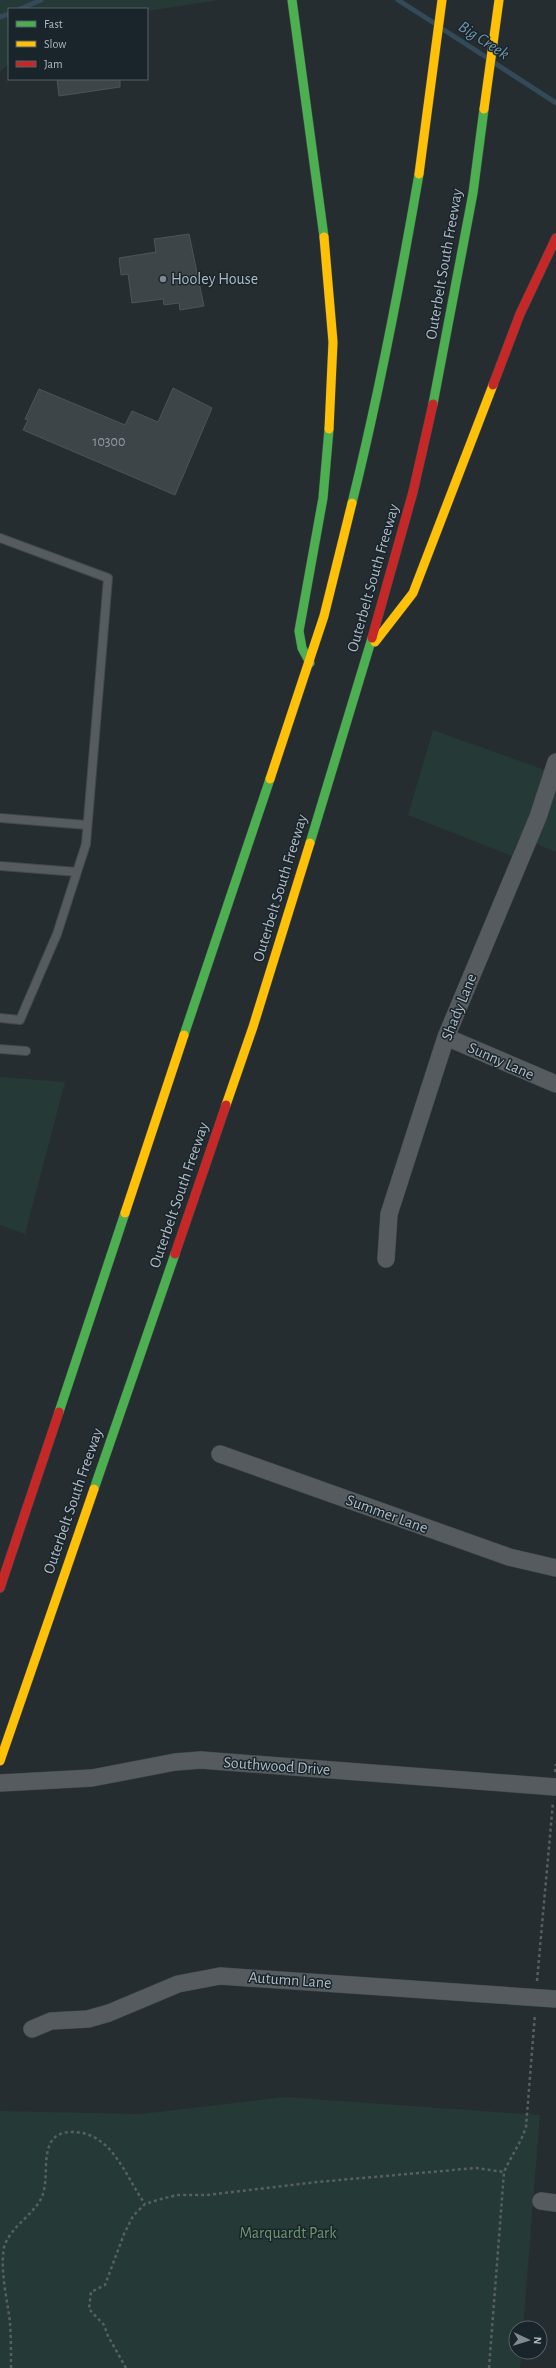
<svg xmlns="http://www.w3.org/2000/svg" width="556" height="2368" viewBox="0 0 556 2368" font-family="'Alegreya Sans',sans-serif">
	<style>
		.green { fill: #253936 }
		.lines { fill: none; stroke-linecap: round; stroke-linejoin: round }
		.stream { stroke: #334a58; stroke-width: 5 }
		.building { fill: #3e4549; stroke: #4d5459 }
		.lane-casing { stroke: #42484c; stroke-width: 10 }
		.street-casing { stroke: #42484c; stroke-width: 18 }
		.fast-casing { stroke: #42494d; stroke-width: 10 }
		.slow-casing { stroke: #42494d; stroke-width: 10 }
		.jam-casing { stroke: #42494d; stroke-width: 10 }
		.path { stroke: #585f63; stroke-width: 2.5; stroke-dasharray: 3 3; stroke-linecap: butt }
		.lane { stroke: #555b5f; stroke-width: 8 }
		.street { stroke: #555b5f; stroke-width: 17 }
		.fast { stroke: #4caf50; stroke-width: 9 }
		.slow { stroke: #ffc107; stroke-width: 9 }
		.jam { stroke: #c62828; stroke-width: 9 }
		.poi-dot { fill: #7e8990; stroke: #19242b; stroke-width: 1.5 }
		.labels { text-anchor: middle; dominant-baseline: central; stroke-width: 3; stroke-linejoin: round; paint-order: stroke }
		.number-label { font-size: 14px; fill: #929da4 }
		.street-label { font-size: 16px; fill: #aebac3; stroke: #19242b }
		.poi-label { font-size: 16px; fill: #aebac3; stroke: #19242b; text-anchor: start }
		.park-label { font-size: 16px; fill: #6e976f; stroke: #19242b }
		.water-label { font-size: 17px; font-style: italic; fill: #6f92a6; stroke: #19242b }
	</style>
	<rect width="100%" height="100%" fill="#252d31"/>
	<path class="green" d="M0,0h220l-73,11v-2h-138v55l-9,8z
		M433,730l123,44v78l-37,-15 -7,19 -104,-41z
		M0,1077l65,5 -40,152 -25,-9z
		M285,2097l255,18 -17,213h-7v24h6l-2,16h-520v-257l140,3z"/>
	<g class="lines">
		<path class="stream" d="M398,0l36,23
			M20,9l21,-9
			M0,17l9,-3
			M444,30l42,27
			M496,64l60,39"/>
	</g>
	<path class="building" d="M57,79h63v8l-61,9z
		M189,234l15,72 -24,4 -1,-7 -15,2 -1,-6 -31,4 -4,-29 -7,1 -2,-17 37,-6 -2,-13z
		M173,388l39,20 -37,87 -152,-65 5,-10 -3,-1 14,-30 86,36 7,-14 26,11z"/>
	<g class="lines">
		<g class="lane-casing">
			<path id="lane" d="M0,538l108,40 -22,266 -29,90 -37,86 -20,-2
				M0,818l87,7
				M0,866l77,6
				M0,1049l26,2"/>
		</g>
		<g class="street-casing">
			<path id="street" d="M446,1037l110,47
				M386,1259l3,-45 57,-177 92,-220 18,-55
				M220,1454l289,103 47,11
				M0,1783l92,-5 83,-16 26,-2 355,27
				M32,2029l19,-8 37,-2 21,-6 69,-29 42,-8 336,23
				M541,2201l15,2"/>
		</g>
		<g class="fast-casing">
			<path id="fast" d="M292,0l32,237
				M433,404l40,-211 11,-84
				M352,503c27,-109 48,-219 67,-329
				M310,663l-8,-15 -3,-17 24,-133 6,-69
				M310,843l62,-205
				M184,1035l86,-256
				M59,1412l66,-199
				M94,1489l81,-235"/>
		</g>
		<g class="slow-casing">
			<path id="slow" d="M484,109l15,-109
				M419,174l23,-174
				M324,237l9,105 -4,87
				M375,642l38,-49 80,-208
				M270,779l54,-163 28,-113
				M226,1105l27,-78 57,-184
				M125,1213l59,-178
				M0,1761l94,-272"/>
		</g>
		<g class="jam-casing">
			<path id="jam" d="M493,385l27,-71 36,-76
				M372,638l41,-146 20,-88
				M175,1254l51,-149
				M0,1588l59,-176"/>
		</g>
		<path class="path" d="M555,1772l1,-8
			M537,1981l16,-179
			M11,2368c0,-15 0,-31 -1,-46 -3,-24 -10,-50 -6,-75 7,-22 33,-34 39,-53 5,-16 0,-37 8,-52 4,-7 12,-10 20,-10 41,-1 54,44 74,72
			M126,2368l-18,-32 -4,-11 -15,-16 2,-17 14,-7 19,-51 9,-18 12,-12 16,-5 16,-4h30l110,-13 159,-14 28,4
			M489,2368l15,-196c7,-16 17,-29 22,-45l9,-113"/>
		<use href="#lane" class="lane"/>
		<use href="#street" class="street"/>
		<use href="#fast" class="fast"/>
		<use href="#slow" class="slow"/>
		<use href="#jam" class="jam"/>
	</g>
	<circle class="poi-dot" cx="163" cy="279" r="4"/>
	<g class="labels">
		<g class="number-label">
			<text x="109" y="442">10300</text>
		</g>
		<g class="street-label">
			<text transform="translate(444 264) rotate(-80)">Outerbelt South Freeway</text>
			<text transform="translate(373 578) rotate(-74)">Outerbelt South Freeway</text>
			<text transform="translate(280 888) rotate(-73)">Outerbelt South Freeway</text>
			<text transform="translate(459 1007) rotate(-68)">Shady Lane</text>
			<text transform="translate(501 1061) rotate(24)">Sunny Lane</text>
			<text transform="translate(179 1195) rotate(-71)">Outerbelt South Freeway</text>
			<text transform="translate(73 1501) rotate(-71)">Outerbelt South Freeway</text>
			<text transform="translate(387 1514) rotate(20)">Summer Lane</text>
			<text transform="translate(277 1766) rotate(4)">Southwood Drive</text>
			<text transform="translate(290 1980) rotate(4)">Autumn Lane</text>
		</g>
		<g class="poi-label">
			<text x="171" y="279">Hooley House</text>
		</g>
		<g class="park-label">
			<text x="288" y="2233">Marquardt Park</text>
		</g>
		<g class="water-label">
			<text transform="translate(484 40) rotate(33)">Big Creek</text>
		</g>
	</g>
	<rect x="8" y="8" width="140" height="72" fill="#19242b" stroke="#556068"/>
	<rect x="16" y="21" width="20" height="6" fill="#4caf50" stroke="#556068"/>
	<text x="44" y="28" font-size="12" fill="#aebac3">Fast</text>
	<rect x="16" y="41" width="20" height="6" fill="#ffc107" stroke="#556068"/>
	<text x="44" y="48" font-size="12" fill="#aebac3">Slow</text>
	<rect x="16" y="61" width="20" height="6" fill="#c62828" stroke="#556068"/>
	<text x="44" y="68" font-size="12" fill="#aebac3">Jam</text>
	<g transform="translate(528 2340) rotate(94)"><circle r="19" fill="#19242b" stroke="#556068"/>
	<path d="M0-3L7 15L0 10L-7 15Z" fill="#7e8990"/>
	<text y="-6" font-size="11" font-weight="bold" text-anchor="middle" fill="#aebac3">N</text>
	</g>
</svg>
